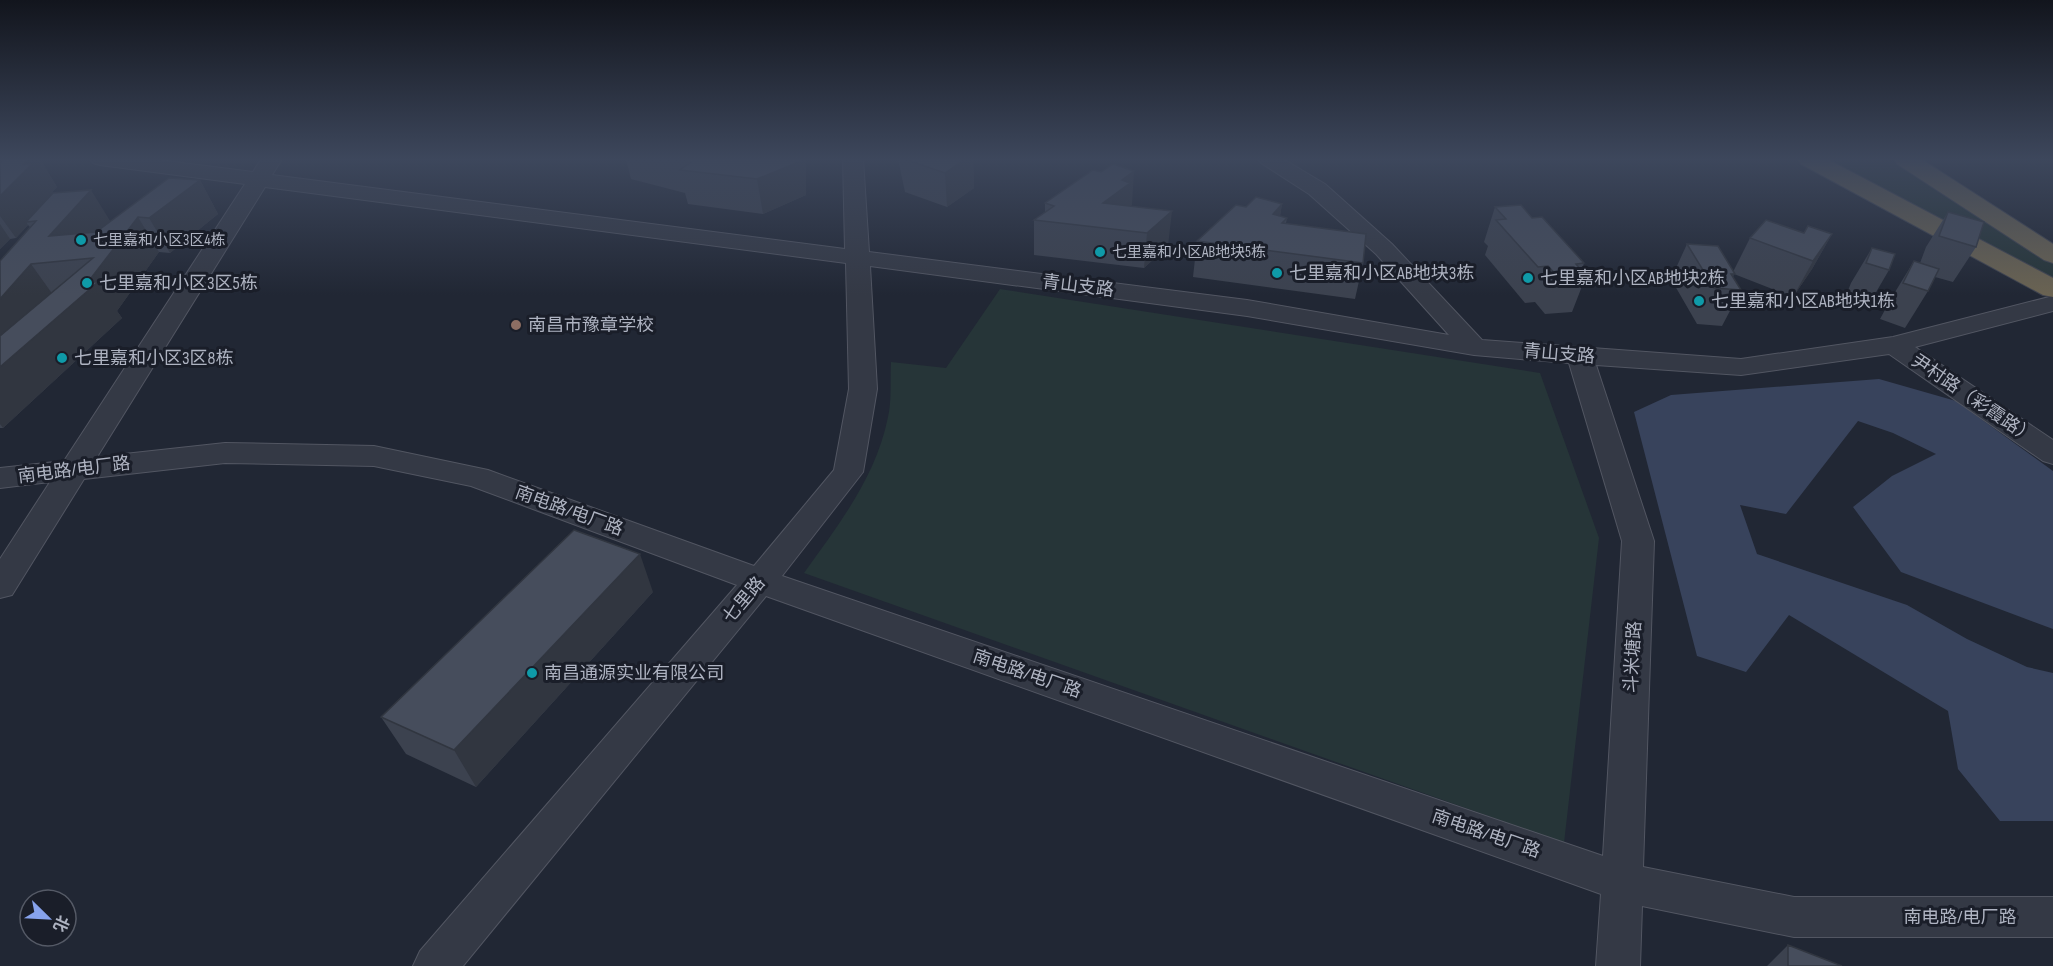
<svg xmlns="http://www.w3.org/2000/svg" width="2053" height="966" viewBox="0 0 2053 966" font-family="'Sofia Sans Condensed','Noto Sans SC',sans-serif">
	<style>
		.green { fill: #263538 }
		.water { fill: #38435c }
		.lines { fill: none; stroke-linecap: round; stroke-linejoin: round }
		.minor-casing { stroke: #525662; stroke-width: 2 }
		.highway-casing { stroke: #3f434f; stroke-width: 2 }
		.minor { fill: #343945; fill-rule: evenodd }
		.highway { fill: #6a6352; fill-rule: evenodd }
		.wall { fill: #3c424f }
		.shaded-wall { fill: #313640 }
		.building { fill: #464d5c; stroke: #313640; stroke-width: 1.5 }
		.culture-dot { fill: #0f9aa8; stroke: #1a1e29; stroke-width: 2 }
		.education-dot { fill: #8d6e63; stroke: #1a1e29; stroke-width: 2 }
		.labels { text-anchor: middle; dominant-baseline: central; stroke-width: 6; stroke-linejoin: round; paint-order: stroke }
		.far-poi-label { font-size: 15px; fill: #aeb3c1; stroke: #1a1e29; text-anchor: start }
		.poi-label { font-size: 18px; fill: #aeb3c1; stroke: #1a1e29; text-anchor: start }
		.street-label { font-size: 18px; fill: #aeb3c1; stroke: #1a1e29 }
	</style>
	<rect width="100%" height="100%" fill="#212734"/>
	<path class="green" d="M1821,159h68l164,105v18z
		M1000,289l540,84 59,165 -35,305 -760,-270c35,-49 72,-96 84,-156 4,-17 2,-37 3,-55l55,6z"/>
	<path class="water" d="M1879,379l77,22 97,70v158l-152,-57 -48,-65 39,-31 44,-22 -43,-21 -35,-12 -72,93 -46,-9 17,49 150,51 60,34 60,28 26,6v148h-53l-42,-52 -10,-58 -159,-96 -43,57 -49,-16 -63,-244 37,-17z"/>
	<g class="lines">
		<g class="minor-casing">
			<path id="minor" d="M90,159h61l102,13 8,-13h21l-10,16 573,74 -2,-90h20l6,93 378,48 202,35 -73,-81 -67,-60 -48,-31 -3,-4h25l42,25 67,60 90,96 259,19 152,-22 160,-41v15l-138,36 138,93v24l-10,-3 -154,-107 -148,21 -145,-10 58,176 -11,326 151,30h259v40h-259l-152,-31 -2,60h-44l5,-72 -835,-298 -303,370h-50l7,-15 317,-366 -266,-99 -97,-20 -149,-3 -141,16 -72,116 -12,3v-39l50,-77 -50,6v-20l64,-7 181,-277 -145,-19 -7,-2zM265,187l581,76 3,126 -15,81 -80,96 -266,-96 -114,-24 -149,-3 -128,14zM870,266l377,50 227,39 95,8 53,178 -19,315 -821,-280 81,-104 14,-83z"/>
		</g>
		<g class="highway-casing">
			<path id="highway" d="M1798,159h29l226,119v19l-10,-2 -242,-131z
				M1894,159h27l132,85v19l-9,-3 -147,-96z"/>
		</g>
		<use href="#minor" class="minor"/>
		<use href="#highway" class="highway"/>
	</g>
	<path class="wall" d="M4,159h36l17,28 -5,5 1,1 57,28 90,-41 18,34 -48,39 -11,-1 -42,59 5,7 -119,110h-3v-167l30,-34 -2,-2 -12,13 -6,1 -10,10v-86z
		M626,159h180v36l-43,19 -75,-10 -3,-11 -54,-14z
		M898,159h75l1,29 -27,19 -42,-15z
		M1045,203l87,2 -2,1 38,40 -24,22 -110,-13v-35l11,-8z
		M1282,204l-2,12 7,2 -1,5 77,40 -8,36 -162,-22 4,-36 49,-34z
		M1495,207l37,11 52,45 -2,7 4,6 -14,36 -27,2 -10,-12 -10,1 -40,-48 3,-9 -4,-4z
		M1948,212l28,35 -23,35 -18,-5 -7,14 -23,37 -25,-9 12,-22 22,-36 6,2 6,-16z
		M1832,234l-20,35 -19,28 -59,-23 -1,3 8,13 -19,36 -25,-2 -26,-45 16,-35 46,28 17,-34z
		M1872,248l17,22 -21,36 -23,-8 6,-15z
		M653,592l-177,195 -70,-33 -25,-37z
		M1788,945l54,21h-75z"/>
	<path class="shaded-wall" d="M29,159h11l17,28 -5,5 3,5 -29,25 2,3 -12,13 -16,-22v-20l24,-32z
		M801,159h5v36l-43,19 -6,-35z
		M961,159h12l1,29 -27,19 -2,-34z
		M1134,171l-2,34 -3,2 -26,-4 19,-23z
		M200,180l18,34 -48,39 -21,-35z
		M91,190l21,34 -29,35 -34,-23z
		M1282,204l-6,35 -3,-25z
		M1172,211l-4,35 -24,22 3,-35z
		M138,217l21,35 -42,59 5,7 -119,110 -3,-4v-57l88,-85z
		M0,224l10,15 -10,10z
		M1832,234l-20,35 -19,28 20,-36z
		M31,264l25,35 -56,54v-54z
		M640,554l13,38 -177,195 -22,-37z"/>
	<path class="building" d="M4,159h25l-5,5 9,-1 -33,33v-33z
		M679,159h122v2l-44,18 -77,-9 11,-8z
		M904,159h61l-20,14z
		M1113,164l21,7 -12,9 8,3 -27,20 69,8 -25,22 -113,-13 20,-14 -9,-3 48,-33 8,2z
		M169,178l31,2 -51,38 -11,-1 -50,65h10l-98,85v-31l93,-78 -62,6 -31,35v-38l36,-40 -10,1 27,-29 38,-3 -42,46 47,-4z
		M1256,197l26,7 -9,10 14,4 -5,5 84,11 -3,29 -166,-22 39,-36 10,2z
		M1521,205l11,13 10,-1 42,46 -8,1 10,12 -27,2 -11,-12 -10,1 -42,-47 10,-1 -11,-12z
		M1948,212l36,10 -8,25 -37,-11z
		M1766,220l38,13 4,-7 24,8 -19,27 -63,-23z
		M1687,244l31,2 17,28h-4l10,16 -27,-2z
		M1872,248l23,6 -6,16 -23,-7z
		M1914,261l25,8 -11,22 -25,-8z
		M574,530l66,24 -186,196 -73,-33z
		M1788,945l54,21h-54z"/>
	<linearGradient id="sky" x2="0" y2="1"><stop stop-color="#12151d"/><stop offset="0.54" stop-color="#3d475c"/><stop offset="1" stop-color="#3d475c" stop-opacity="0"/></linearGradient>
	<rect width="2053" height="295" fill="url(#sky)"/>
	<g class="culture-dot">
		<circle cx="81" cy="240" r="6"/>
		<circle cx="1100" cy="252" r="6"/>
		<circle cx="1277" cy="273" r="6"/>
		<circle cx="1528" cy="278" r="6"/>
		<circle cx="87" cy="283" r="6"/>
		<circle cx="1699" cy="301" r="6"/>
		<circle cx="62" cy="358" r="6"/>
		<circle cx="532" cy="673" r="6"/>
	</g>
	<circle class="education-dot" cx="516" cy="325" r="6"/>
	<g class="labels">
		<g class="far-poi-label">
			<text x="93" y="240">七里嘉和小区3区4栋</text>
			<text x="1112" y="252">七里嘉和小区AB地块5栋</text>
		</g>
		<g class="poi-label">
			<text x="1289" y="273">七里嘉和小区AB地块3栋</text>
			<text x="1540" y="278">七里嘉和小区AB地块2栋</text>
			<text x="99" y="283">七里嘉和小区3区5栋</text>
			<text x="1711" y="301">七里嘉和小区AB地块1栋</text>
			<text x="528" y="325">南昌市豫章学校</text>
			<text x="74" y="358">七里嘉和小区3区8栋</text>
			<text x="544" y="673">南昌通源实业有限公司</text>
		</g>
		<g class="street-label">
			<text transform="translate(1078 286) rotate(7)">青山支路</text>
			<text transform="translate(1559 354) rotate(5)">青山支路</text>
			<text transform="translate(1973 399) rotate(34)">尹村路（彩霞路）</text>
			<text transform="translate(74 470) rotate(-7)">南电路/电厂路</text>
			<text transform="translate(569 511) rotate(20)">南电路/电厂路</text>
			<text transform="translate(744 600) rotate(-50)">七里路</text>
			<text transform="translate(1633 657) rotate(-87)">斗米塘路</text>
			<text transform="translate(1027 674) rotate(19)">南电路/电厂路</text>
			<text transform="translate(1486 834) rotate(19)">南电路/电厂路</text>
			<text x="1960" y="917">南电路/电厂路</text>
		</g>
	</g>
	<g transform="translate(48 918) rotate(114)"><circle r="28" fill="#1a1e29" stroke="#555a66" stroke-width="1.5"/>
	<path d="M0-4.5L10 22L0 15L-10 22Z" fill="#87a3ed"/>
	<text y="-9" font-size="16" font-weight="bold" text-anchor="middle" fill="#aeb3c1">北</text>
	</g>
</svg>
